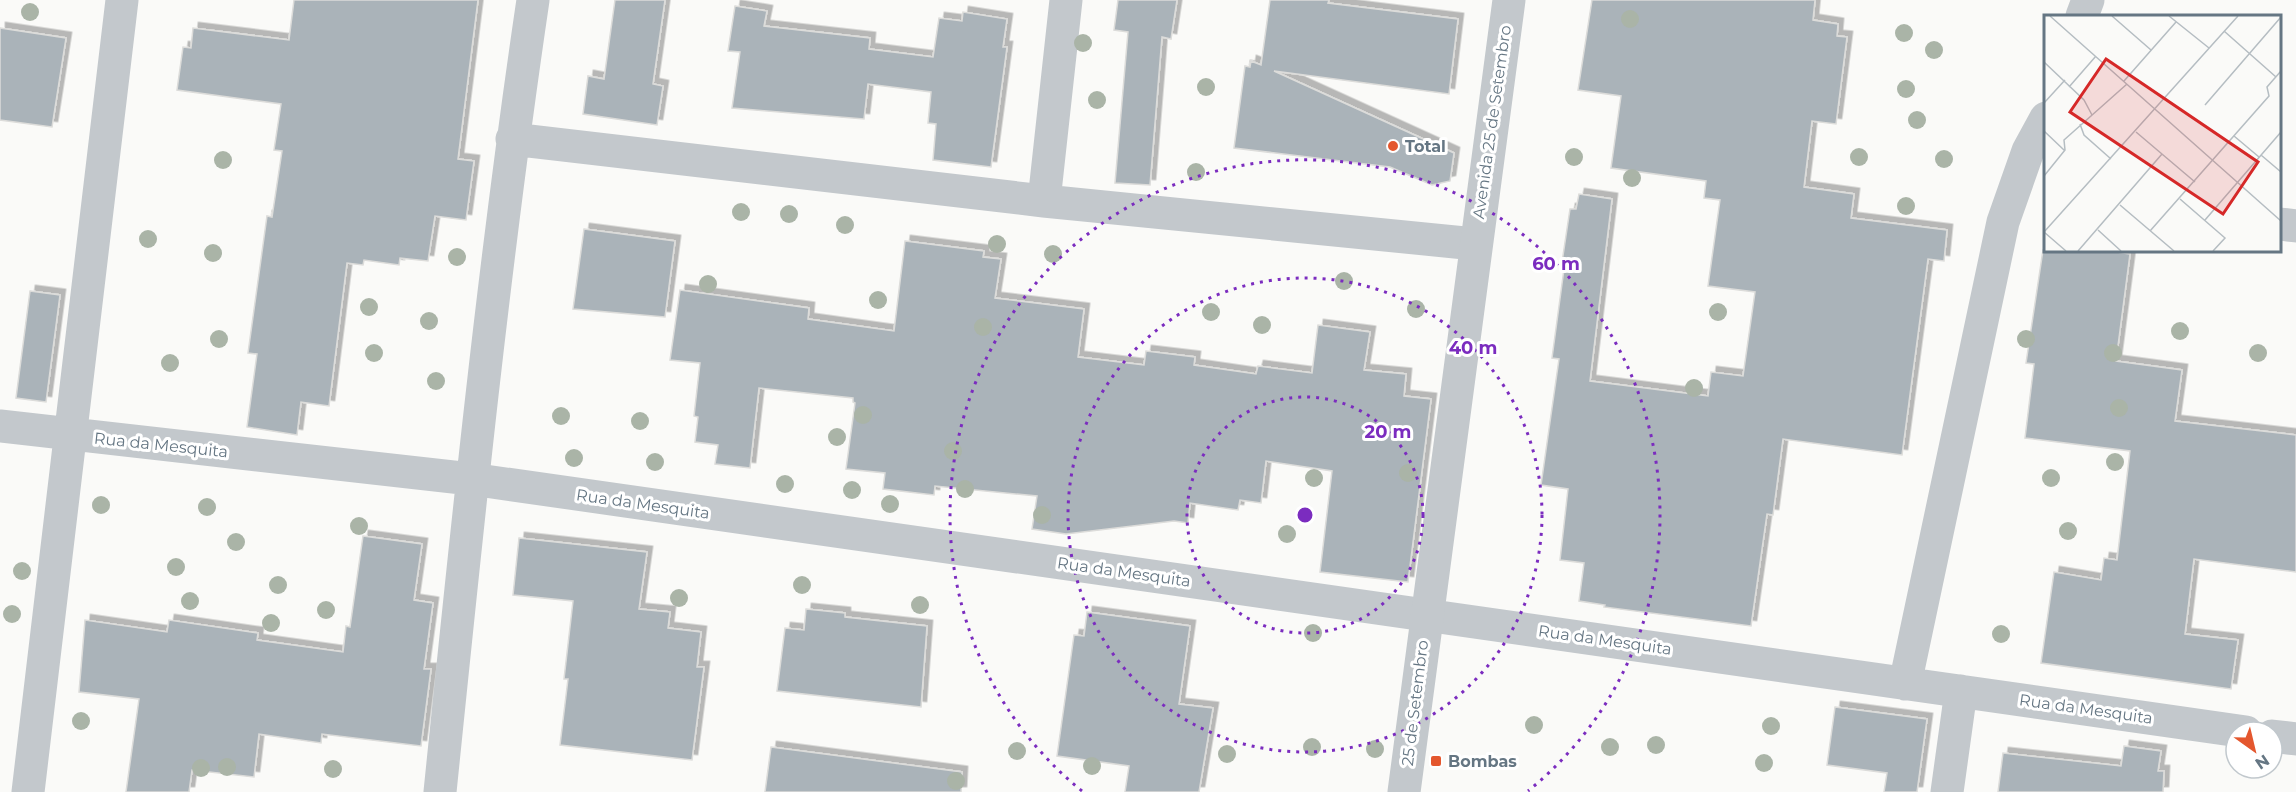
<svg xmlns="http://www.w3.org/2000/svg" width="2296" height="792" viewBox="0 0 2296 792" font-family="Montserrat,sans-serif">
	<style>
		.building { fill: #aab3b9; stroke: #dcdcda; stroke-width: 1.5; filter: url(#shadow) }
		.lines { fill: none; stroke-linecap: round; stroke-linejoin: round }
		.minor { stroke: #c3c8cc; stroke-width: 33 }
		.tertiary { stroke: #c3c8cc; stroke-width: 33 }
		.tree { fill: #aab4a7 }
		.ring { fill: none; stroke: #7b2cbf; stroke-width: 3; stroke-dasharray: 3 6 }
		.poi-dot { fill: #e4572e; stroke: #fff; stroke-width: 2 }
		.labels { text-anchor: middle; dominant-baseline: central; stroke-width: 6; stroke-linejoin: round; paint-order: stroke }
		.street-label { font-size: 16px; fill: #657683; stroke: #fff }
		.poi-label { font-size: 16px; font-weight: bold; fill: #657683; stroke: #fff; text-anchor: start }
		.inset-road { fill: none; stroke: #b5bdc2; stroke-width: 1.5 }
		.view { fill: #d62828; fill-opacity: 0.15; stroke: #d62828; stroke-width: 3 }
		.inset-edge { fill: none; stroke: #657683; stroke-width: 3 }
		.centre { fill: #7b2cbf; stroke: #fff; stroke-width: 3 }
		.ring-label { font-size: 18px; text-anchor: middle; font-weight: bold; fill: #7b2cbf; stroke: #fff; stroke-width: 6; stroke-linejoin: round; paint-order: stroke }
	</style>
	<defs>
		<filter id="shadow"><feDropShadow dx="5.5" dy="-5.5" stdDeviation="0" flood-color="#0004"/></filter>
	</defs>
	<rect width="100%" height="100%" fill="#fafaf8"/>
	<path class="building" d="M294,0h184l-20,159 16,2 -8,59 -31,-4 -7,45 -28,-3 -1,7 -35,-5 -1,5 -16,-2 -18,143 -28,-4 -4,33 -50,-8 10,-73 -9,-1 19,-137 5,1 10,-66 -8,-1 7,-46 -104,-14 6,-43 8,1 2,-20 96,12z
		M615,0h50l-12,84 10,2 -6,39 -74,-11 5,-38 16,3z
		M1118,0h59l-6,39 -9,-2 -12,148 -35,-2 13,-151 -14,-2z
		M1270,0h59l-1,3 130,16 -9,75 -175,-23 180,82 -4,28 -18,4 -42,-18 -156,-19 11,-82 5,1 1,-6 10,4z
		M1592,0h223l-2,20 25,4 -1,12 10,1 -11,87 -24,-3 -8,66 50,7 -3,24 96,12 -3,31 -16,-2 -26,196 -119,-16 -10,76 -6,-1 -16,112 -147,-19 1,-2 -26,-4 5,-38 -24,-3 8,-71 -27,-4 18,-126 -7,-1 12,-89h-3l9,-60h6l3,-15 33,5 -22,182 118,15 3,-24 32,4 12,-84 -47,-6 12,-86 -16,-2 2,-17 -95,-13 10,-72 -43,-6z
		M735,6l32,5 -3,15 106,12 -1,11 64,8 6,-39 23,3 1,-9 44,7 -4,28h4l-16,120 -58,-7 3,-36 -8,-1 3,-31 -63,-8 -4,35 -132,-11 8,-56 -12,-1z
		M0,28l66,10 -14,89 -52,-7z
		M584,229l91,12 -10,76 -92,-8z
		M905,241l79,10 -1,6 18,2 -6,39 89,11 -6,48 66,8 2,-14 49,6 -1,8 62,9 2,-8 54,7 6,-48 52,7 -6,38 42,4 -2,22 27,3 -23,183 -88,-10 12,-101 -66,-10 -5,42 -21,-3 -2,10 -48,-7 -2,20 -14,-2 -108,13 -34,-5 5,-33 -102,-10 -1,9 -51,-6 2,-16 -39,-4 9,-66 -2,-1v-4l-94,-10 -9,80 -35,-4 3,-19 -23,-3 3,-25 -4,-1 6,-53 -30,-3 10,-70 129,18 -1,11 86,12z
		M2043,250h60l27,4 -14,107 66,9 -7,51 121,14v137l-102,-13 -9,75 53,6 -7,49 -190,-26 13,-91 47,8 3,-22 13,2 13,-109 -105,-13 9,-74 -8,-1z
		M30,291l30,4 -14,107 -30,-4z
		M363,536l59,8 -8,56 19,3 -9,66h7l-10,77 -99,-12 -1,9 -62,-9 -5,43 -62,-7 -3,22h-63l13,-93 -60,-7 6,-72 82,12 2,-12 89,13 -1,7 86,12 3,-26 4,1z
		M519,538l128,14 -8,57 31,3 -2,16 33,4 -4,35h7l-12,93 -132,-15 8,-66h-4l9,-78 -60,-6z
		M806,609l39,4v4l82,9 -6,81 -144,-16 8,-63 19,2z
		M1087,612l103,14 -11,78 34,4 -14,84h-74l4,-26 -72,-10 17,-121 10,1z
		M1835,707l92,12 -10,73h-33l3,-19 -60,-8z
		M2124,746l37,5 -3,20h6l-1,21h-165l5,-39 118,13z
		M771,747l191,25 -1,20h-196z"/>
	<g class="lines">
		<path class="minor" d="M2082,16l6,-16
			M512,139l532,62 431,43
			M1044,201l22,-201
			M2280,224l16,2
			M0,426l471,53 1775,253
			M1905,684l98,-462 25,-71 18,-33
			M2272,736l24,3
			M28,792l94,-792
			M440,792c27,-265 54,-529 93,-792
			M1947,792l14,-101"/>
		<path class="tertiary" d="M1404,792l105,-792"/>
	</g>
	<g class="tree">
		<circle cx="30" cy="12" r="9"/>
		<circle cx="1630" cy="19" r="9"/>
		<circle cx="1904" cy="33" r="9"/>
		<circle cx="1083" cy="43" r="9"/>
		<circle cx="1934" cy="50" r="9"/>
		<circle cx="1206" cy="87" r="9"/>
		<circle cx="1906" cy="89" r="9"/>
		<circle cx="1097" cy="100" r="9"/>
		<circle cx="1917" cy="120" r="9"/>
		<circle cx="1574" cy="157" r="9"/>
		<circle cx="1859" cy="157" r="9"/>
		<circle cx="1944" cy="159" r="9"/>
		<circle cx="223" cy="160" r="9"/>
		<circle cx="1196" cy="172" r="9"/>
		<circle cx="1632" cy="178" r="9"/>
		<circle cx="1906" cy="206" r="9"/>
		<circle cx="741" cy="212" r="9"/>
		<circle cx="789" cy="214" r="9"/>
		<circle cx="845" cy="225" r="9"/>
		<circle cx="148" cy="239" r="9"/>
		<circle cx="997" cy="244" r="9"/>
		<circle cx="213" cy="253" r="9"/>
		<circle cx="1053" cy="254" r="9"/>
		<circle cx="457" cy="257" r="9"/>
		<circle cx="1344" cy="281" r="9"/>
		<circle cx="708" cy="284" r="9"/>
		<circle cx="878" cy="300" r="9"/>
		<circle cx="369" cy="307" r="9"/>
		<circle cx="1416" cy="309" r="9"/>
		<circle cx="1211" cy="312" r="9"/>
		<circle cx="1718" cy="312" r="9"/>
		<circle cx="429" cy="321" r="9"/>
		<circle cx="1262" cy="325" r="9"/>
		<circle cx="983" cy="327" r="9"/>
		<circle cx="2180" cy="331" r="9"/>
		<circle cx="219" cy="339" r="9"/>
		<circle cx="2026" cy="339" r="9"/>
		<circle cx="374" cy="353" r="9"/>
		<circle cx="2113" cy="353" r="9"/>
		<circle cx="2258" cy="353" r="9"/>
		<circle cx="170" cy="363" r="9"/>
		<circle cx="436" cy="381" r="9"/>
		<circle cx="1694" cy="388" r="9"/>
		<circle cx="2119" cy="408" r="9"/>
		<circle cx="863" cy="415" r="9"/>
		<circle cx="561" cy="416" r="9"/>
		<circle cx="640" cy="421" r="9"/>
		<circle cx="837" cy="437" r="9"/>
		<circle cx="953" cy="451" r="9"/>
		<circle cx="574" cy="458" r="9"/>
		<circle cx="655" cy="462" r="9"/>
		<circle cx="2115" cy="462" r="9"/>
		<circle cx="1408" cy="473" r="9"/>
		<circle cx="1314" cy="478" r="9"/>
		<circle cx="2051" cy="478" r="9"/>
		<circle cx="785" cy="484" r="9"/>
		<circle cx="965" cy="489" r="9"/>
		<circle cx="852" cy="490" r="9"/>
		<circle cx="890" cy="504" r="9"/>
		<circle cx="101" cy="505" r="9"/>
		<circle cx="207" cy="507" r="9"/>
		<circle cx="1042" cy="515" r="9"/>
		<circle cx="359" cy="526" r="9"/>
		<circle cx="2068" cy="531" r="9"/>
		<circle cx="1287" cy="534" r="9"/>
		<circle cx="236" cy="542" r="9"/>
		<circle cx="176" cy="567" r="9"/>
		<circle cx="22" cy="571" r="9"/>
		<circle cx="278" cy="585" r="9"/>
		<circle cx="802" cy="585" r="9"/>
		<circle cx="679" cy="598" r="9"/>
		<circle cx="190" cy="601" r="9"/>
		<circle cx="920" cy="605" r="9"/>
		<circle cx="326" cy="610" r="9"/>
		<circle cx="12" cy="614" r="9"/>
		<circle cx="271" cy="623" r="9"/>
		<circle cx="1313" cy="633" r="9"/>
		<circle cx="2001" cy="634" r="9"/>
		<circle cx="81" cy="721" r="9"/>
		<circle cx="1534" cy="725" r="9"/>
		<circle cx="1771" cy="726" r="9"/>
		<circle cx="1656" cy="745" r="9"/>
		<circle cx="1312" cy="747" r="9"/>
		<circle cx="1610" cy="747" r="9"/>
		<circle cx="1375" cy="749" r="9"/>
		<circle cx="1017" cy="751" r="9"/>
		<circle cx="1227" cy="754" r="9"/>
		<circle cx="1764" cy="763" r="9"/>
		<circle cx="1092" cy="766" r="9"/>
		<circle cx="227" cy="767" r="9"/>
		<circle cx="201" cy="768" r="9"/>
		<circle cx="333" cy="769" r="9"/>
		<circle cx="956" cy="781" r="9"/>
	</g>
	<g class="ring">
		<circle cx="1305" cy="515" r="118"/>
		<circle cx="1305" cy="515" r="237"/>
		<path d="M1082 791A355 355 0 1 1 1528 791"/>
	</g>
	<g class="poi-dot">
		<circle cx="1393" cy="146" r="6"/>
		<rect x="1430" y="755" width="12" height="12" rx="3"/>
	</g>
	<g class="labels">
		<g class="street-label">
			<text transform="translate(1492 122) rotate(-82)">Avenida 25 de Setembro</text>
			<text transform="translate(161 445) rotate(6)">Rua da Mesquita</text>
			<text transform="translate(643 504) rotate(8)">Rua da Mesquita</text>
			<text transform="translate(1124 572) rotate(8)">Rua da Mesquita</text>
			<text transform="translate(1605 640) rotate(8)">Rua da Mesquita</text>
			<text transform="translate(1415 703) rotate(-83)">25 de Setembro</text>
			<text transform="translate(2086 709) rotate(8)">Rua da Mesquita</text>
		</g>
		<g class="poi-label">
			<text x="1405" y="146">Total</text>
			<text x="1448" y="761">Bombas</text>
		</g>
	</g>
	<g transform="translate(2044 15)">
		<rect width="237" height="237" fill="#fafaf8"/>
		<path class="inset-road" d="M6,1l231,205M68,1l39,34M125,1l40,32M180,16l52,46M0,47l40,38 8,15M80,66l52,-59M25,72l27,-31M0,88l21,-23M161,90l76,-88M36,109l4,11 27,24M0,116l20,19M92,117l59,50M190,121l25,21M217,140l20,17M0,161l21,-26 -1,-10 63,-56M136,184l45,39 -12,13M76,190l54,46M161,205l76,-88M54,215l23,21M106,216l119,-135 -2,-9 14,-16M0,217l194,-216M0,217l22,19M34,236l84,-97"/>
		<path class="view" d="M62,44l152,103 -35,52 -153,-102z"/>
		<rect width="237" height="237" class="inset-edge"/>
	</g>
	<circle cx="1305" cy="515" r="9" class="centre"/>
	<g class="ring-label">
		<text x="1556" y="270">60 m</text>
		<text x="1473" y="354">40 m</text>
		<text x="1388" y="438">20 m</text>
	</g>
	<g transform="translate(2254 750) rotate(146)"><circle r="28" fill="#ffffff" stroke="#c1c8cd" stroke-width="1.5"/>
	<path d="M0-4.5L10 22L0 15L-10 22Z" fill="#e4572e"/>
	<text y="-9" font-size="16" font-weight="bold" text-anchor="middle" fill="#657683">N</text>
	</g>
</svg>
